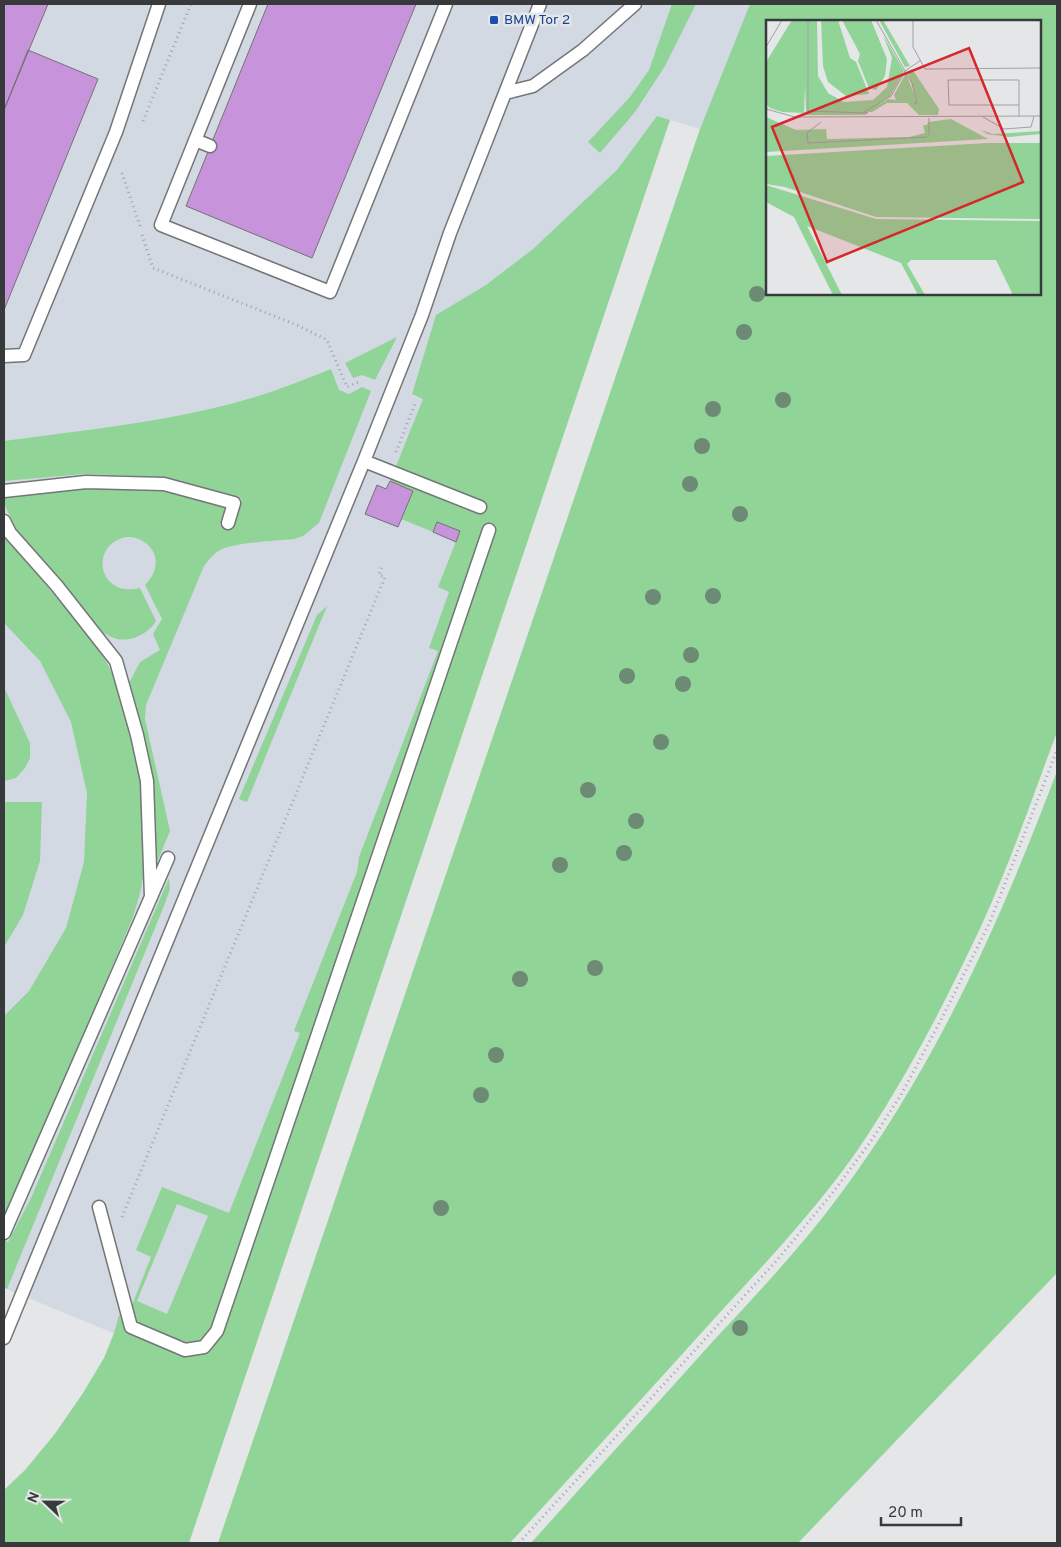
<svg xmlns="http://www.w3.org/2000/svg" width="1061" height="1547" viewBox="0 0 1061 1547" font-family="Overpass,sans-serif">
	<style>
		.built { fill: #d3d9e2 }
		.green { fill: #91d498; fill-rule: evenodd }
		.building { fill: #c793db; stroke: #737274 }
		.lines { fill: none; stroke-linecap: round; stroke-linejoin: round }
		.service-casing { stroke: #737577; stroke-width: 15 }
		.path { stroke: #a2a3a5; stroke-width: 3; stroke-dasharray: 1 4; stroke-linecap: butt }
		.service { stroke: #fff; stroke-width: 12 }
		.tree { fill: #6c8a74 }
		.transit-dot { fill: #1a4fb4; stroke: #e4e6e8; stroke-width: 2 }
		.labels { text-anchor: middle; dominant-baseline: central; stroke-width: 5; stroke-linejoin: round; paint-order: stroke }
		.transit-label { font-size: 14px; fill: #164399; stroke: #e4e6e8; text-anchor: start }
		.inset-road { fill: none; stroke: #9fa1a2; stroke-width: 1 }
		.view { fill: #d62828; fill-opacity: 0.15; stroke: #d62828; stroke-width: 2.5 }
		.inset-edge { fill: none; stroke: #38393a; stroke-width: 2.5 }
	</style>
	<rect width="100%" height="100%" fill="#e4e6e8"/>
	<path class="built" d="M4,4h746l-50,125 -43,-13 -447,1257 -206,-85z"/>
	<path class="green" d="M672,4h24l-31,62 -30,46 -35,41 -12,-11 42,-45 19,-27z
		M750,4h307v728c-24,64 -46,129 -74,190 -34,73 -72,147 -116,214 -44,67 -100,125 -153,183 -68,75 -136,150 -204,224h-292l482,-1414zM767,21h273v273h-273z
		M657,116l13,4 -481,1423h-185v-53l21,-20 29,-35 29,-42 21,-35 10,-25 5,-18 13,-10 19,-48 -15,-7 26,-63 67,26 71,-180 -6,-2 63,-159 2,-15 79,-206 -9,-3 20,-56 -11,-5 22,-56 -23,-9 -4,10 -32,-13 12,-28 -23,-10 33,-82 -11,-5 24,-79 50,-30 47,-36 84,-79zM177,1204l31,12 -41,98 -30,-13z
		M397,337l-22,43 -13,-5 -9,3 -8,-15z
		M331,369l8,21 10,4 13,-7 9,4 -52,132 -16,13 -9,3c-19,2 -58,3 -74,11 -7,4 -11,10 -16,16l-58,139 -1,14 25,112 -15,36v-45l-5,-45 -22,-92 12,-23 20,-12 -7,-16 9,-15 -17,-34c13,-13 16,-32 -1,-43 -7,-5 -15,-6 -22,-4 -33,11 -22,60 18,50l16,33c-7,12 -24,21 -39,18 -5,-1 -10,-5 -15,-7l-86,-101 -12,-28v-7l81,-8 77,3 63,16 -5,19 16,-7 6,-20 -77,-22 -81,-3 -80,7v-40c81,-11 165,-19 244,-42 28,-8 56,-19 83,-30z
		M4,534c19,24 39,47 58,70 16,19 34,39 46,61 31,60 44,152 34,219 -2,11 -6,22 -9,33l-116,275 -13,25v-201l25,-25 37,-63 18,-66 3,-69 -16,-71 -31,-61 -36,-38z
		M327,606l-80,196 -8,-3 78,-184z
		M4,687l26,56v15l-5,10 -9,10 -12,3z
		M1057,771v502l-259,270h-267c61,-68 123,-136 184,-204 43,-46 87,-93 124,-143 96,-128 162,-276 218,-425z
		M4,802h38l-2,59 -17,54 -19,32z
		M169,878l1,11 -6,17 -157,383 -3,-2v-47l4,2 23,-44z"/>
	<path class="building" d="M4,4h44l-44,106z
		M268,4h148l-104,254 -126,-52z
		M28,50l70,29 -94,231v-200z
		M390,481l23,10 -15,36 -33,-13 12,-29 9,4z
		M437,522l23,9 -4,11 -23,-10z"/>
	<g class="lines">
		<g class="service-casing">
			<path id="service" d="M250,4l-89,221 169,67 116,-288
				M505,93l28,-7 50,-36 52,-46
				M195,140l15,6
				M4,356l20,-1 92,-223 43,-128
				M364,461l116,46
				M4,491l82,-9 78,2 70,19 -6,20
				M4,521l6,12 47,53 59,75 21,74 10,46 4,116
				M99,1207l32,120 54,23 19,-3 13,-16 272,-801
				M4,1233l164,-375
				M4,1338l360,-877 58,-146 28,-82 90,-229"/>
		</g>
		<path class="path" d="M143,121l48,-117
			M122,173l18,53
			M142,235l11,33 144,57 30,15 20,47 14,-6
			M396,452l19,-48
			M122,1217l263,-640 -6,-2 3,-9
			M519,1543l259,-284 56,-68 37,-50 30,-46 42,-79 47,-94 67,-172"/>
		<use href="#service" class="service"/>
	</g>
	<g class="tree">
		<circle cx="757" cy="294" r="8"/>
		<circle cx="744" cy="332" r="8"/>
		<circle cx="783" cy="400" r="8"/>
		<circle cx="713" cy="409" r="8"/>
		<circle cx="702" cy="446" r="8"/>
		<circle cx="690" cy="484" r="8"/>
		<circle cx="740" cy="514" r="8"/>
		<circle cx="713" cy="596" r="8"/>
		<circle cx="653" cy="597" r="8"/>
		<circle cx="691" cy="655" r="8"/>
		<circle cx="627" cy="676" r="8"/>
		<circle cx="683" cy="684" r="8"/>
		<circle cx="661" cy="742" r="8"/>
		<circle cx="588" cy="790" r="8"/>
		<circle cx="636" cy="821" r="8"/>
		<circle cx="624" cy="853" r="8"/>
		<circle cx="560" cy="865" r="8"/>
		<circle cx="595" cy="968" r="8"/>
		<circle cx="520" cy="979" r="8"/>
		<circle cx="496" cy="1055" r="8"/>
		<circle cx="481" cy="1095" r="8"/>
		<circle cx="441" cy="1208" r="8"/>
		<circle cx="740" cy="1328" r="8"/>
	</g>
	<rect class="transit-dot" x="489" y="15" width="10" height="10" rx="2.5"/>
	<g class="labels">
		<g class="transit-label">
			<text x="504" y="20">BMW Tor 2</text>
		</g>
	</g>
	<g transform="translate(766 20)">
		<rect width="275" height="275" fill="#e4e6e8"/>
		<path d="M26,0h25l1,56 10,17 16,9 29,-2 14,-13 5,-29 -9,-23 21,36 -14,25 -25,19h-59l-1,-31 -1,29 -22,-1 -12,-4 -4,-4v-42zM55,0h17l12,38 6,4 13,32 -23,2 -18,-14 -5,-16zM76,0h29l16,39 -2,17 -9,14 -7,-2 -11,-27 2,-7zM113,0h4l27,46 -5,1zM146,49l27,40 -1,6h-19l-12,-12h-20l-15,9h-5l21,-13 8,1 -2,-5 12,-22 12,31 -10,-31zM0,97l30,13 30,-1 1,10 82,-2 16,-4 -2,-8h4l1,-3 23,-3 37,20 -222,13zM215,110l12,4 48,-3v3l-32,3 -22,-3zM222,123h53v76l-165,-2 -91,-30 -19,-3v-28zM0,165l110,34 165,2v74h-28l-17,-35h-85l-4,4 18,31h-7l-17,-32 -94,-37 35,69h-9l-39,-78 -28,-15z" fill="#91d498"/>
		<path class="inset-road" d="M42,0v91l60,2M110,0l36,63 5,20 -3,1M147,0v27l12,22 116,-1M0,27l16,-27M253,85h-70l-1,-25h71v36M0,89l29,8 246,-1M98,92l27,-16 14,-25 16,-11M217,97l21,12 27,-2 3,-11M163,98v17M55,102l-14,11 1,10 119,-6"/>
		<path class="view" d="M203,28l54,134 -196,80 -55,-135z"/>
		<rect width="275" height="275" class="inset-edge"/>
	</g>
	<rect width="1061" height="1547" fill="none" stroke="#38393a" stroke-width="10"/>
	<g transform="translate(45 1502) rotate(292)" stroke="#e4e6e8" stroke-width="4" paint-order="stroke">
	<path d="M0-4L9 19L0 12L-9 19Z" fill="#38393a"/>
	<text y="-8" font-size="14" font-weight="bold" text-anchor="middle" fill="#38393a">N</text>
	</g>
	<path d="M881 1517v8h80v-8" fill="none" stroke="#38393a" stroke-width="2.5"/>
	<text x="888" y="1517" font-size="15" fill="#38393a" stroke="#e4e6e8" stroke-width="4" paint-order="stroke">20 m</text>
</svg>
